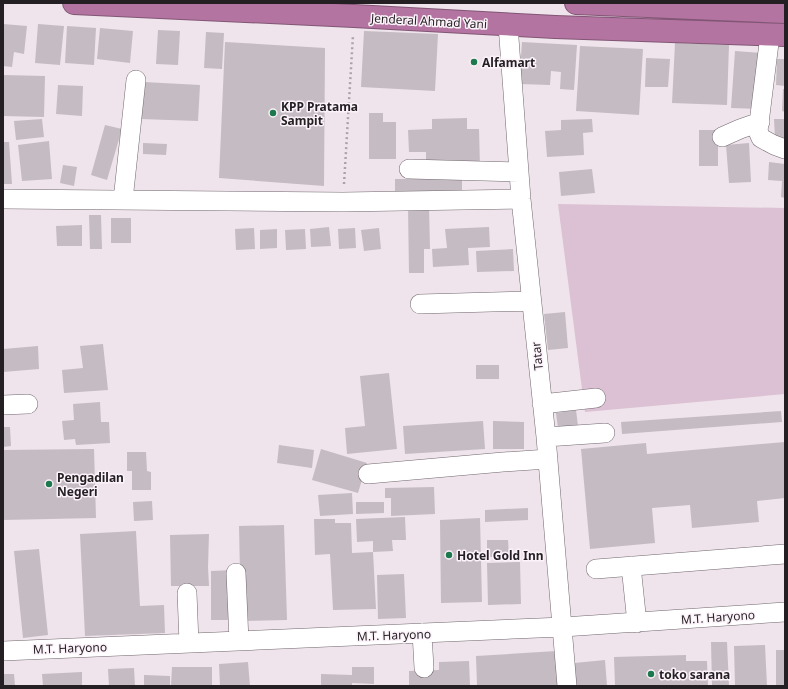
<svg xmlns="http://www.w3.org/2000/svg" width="788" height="689" viewBox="0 0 788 689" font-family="'Noto Sans',sans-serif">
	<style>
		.green { fill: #dcc0d3 }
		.building { fill: #c5bbc2 }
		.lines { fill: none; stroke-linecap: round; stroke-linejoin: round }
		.minor-casing { stroke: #70676d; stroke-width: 20 }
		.highway-casing { stroke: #815675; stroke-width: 24 }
		.path { stroke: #aca3a9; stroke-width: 2.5; stroke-dasharray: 2 3; stroke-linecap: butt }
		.minor { stroke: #fff; stroke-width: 19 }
		.highway { stroke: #b474a1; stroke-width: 22 }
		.poi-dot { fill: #1c784d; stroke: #fcf2f9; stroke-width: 1.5 }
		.labels { text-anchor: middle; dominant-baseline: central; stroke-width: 3; stroke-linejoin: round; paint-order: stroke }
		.street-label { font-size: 12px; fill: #231f22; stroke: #fcf2f9 }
		.poi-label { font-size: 12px; font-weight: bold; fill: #231f22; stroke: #fcf2f9; text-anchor: start }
	</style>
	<rect width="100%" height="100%" fill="#efe4eb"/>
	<path class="green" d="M558,204l227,4v186l-200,18z"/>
	<path class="building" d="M3,24l24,2 -3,28 -10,-2 -2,15 -9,-1z
		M38,24l26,2 -4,39 -25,-2z
		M67,26l29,2 -2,37 -29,-2z
		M100,28l33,3 -3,32 -33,-4z
		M158,30l22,1 -2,34 -22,-1z
		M364,31l74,3 -3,57 -74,-4z
		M206,32l18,1 -2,36 -18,-1z
		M225,42l100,6 -1,138 -105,-8z
		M522,42l55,3 -3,45 -14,-1 1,-17 -10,-1 -1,14 -31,-1z
		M675,43l54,2 -2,60 -55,-2z
		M580,46l63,3 -4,66 -63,-4z
		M735,51l27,2 -3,56 -28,-1z
		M646,58l24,1 -2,28h-23z
		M777,59h8v27l-9,-1z
		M3,75l42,1 -1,41 -41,-1z
		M144,82l56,3 -2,36 -58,-2z
		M58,85l25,1 -1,30 -26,-2z
		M783,89h2v23l-3,-1z
		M369,113h14v9h13v37h-27z
		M467,118v11h12l1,38 -54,-5v-10h-17l-1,-22 24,-1v-10z
		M42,119l2,18 -28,3 -2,-19z
		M592,119l1,13 -10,1 1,22 -37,2 -2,-26 16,-1v-10z
		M774,119h11v19h-10z
		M105,125l17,4 -15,51 -16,-5z
		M699,130h19v36h-19z
		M49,141l3,38 -30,2 -4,-36z
		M3,142h6l3,42h-9z
		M143,143l24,1 -1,11 -23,-1z
		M749,143l2,39 -22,1 -3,-38z
		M769,162l16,2v34l-4,-1 1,-16 -14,-1z
		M63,165l14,2 -3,19 -14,-3z
		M592,169l3,24 -34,3 -2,-24z
		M395,179h67v15h-67z
		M408,206h21l1,43h-6v24h-15z
		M89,215h12l1,34h-12z
		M111,218h20v25h-20z
		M82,225v21h-25l-1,-20z
		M329,227l2,19 -20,1 -1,-18z
		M489,227l1,20 -22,1 1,17 -36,2 -1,-18 15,-1 -2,-19z
		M254,228l1,21 -19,1 -1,-21z
		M355,228l1,20 -17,1 -1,-20z
		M379,228l2,21 -17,2 -3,-21z
		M277,229v19l-17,1v-19z
		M305,229l1,20 -20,1 -1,-20z
		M513,249l1,22 -37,1 -1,-21z
		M565,312l3,36 -20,2 -4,-36z
		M103,344l5,46 -44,3 -2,-23 21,-2 -3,-22z
		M38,346l1,23 -36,3v-23z
		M476,365h23v14h-23z
		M389,373l8,76 -50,5 -2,-26 20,-2 -5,-50z
		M100,402l1,20h8l1,21 -34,2 -1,-6 -11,1 -2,-19 12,-1 -1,-16z
		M576,410l2,16 -20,2 -2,-15z
		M781,411l1,11 -160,12 -1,-12z
		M483,421l2,28 -80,5 -2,-28z
		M493,421l31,1v27h-31z
		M3,427h7l1,19 -8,1z
		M785,442v56l-28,3 2,21 -67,6 -2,-23 -38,3 3,35 -65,6 -9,-100 65,-6 1,11z
		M279,445l35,5 -2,18 -35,-5z
		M94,449l2,69 -93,2v-70z
		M321,449l46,14 -9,30 -46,-13z
		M127,452h19l1,19 4,1v18h-19v-19h-5z
		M434,487l1,27 -44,2v-18h-6v-10z
		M352,493l1,21 -33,2 -2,-21z
		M152,501l1,19 -19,1 -1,-19z
		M356,502h28v11l-28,1z
		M528,508v12l-43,2v-12z
		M405,517l1,23h-14l1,11 -20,1v-11l-16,1 -1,-23z
		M480,518l2,84 -41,1 -1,-83z
		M314,519h21v4h16l1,30 21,-1 3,57 -43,1 -3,-56 -15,1z
		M284,525l3,95 -46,1 -2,-95z
		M136,531l4,75 24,-1 1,28 -80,3 -5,-102z
		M209,534l-1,33 1,19h-38l-1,-51z
		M487,540h21l1,17h-22z
		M39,549l9,86 -25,3 -9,-87z
		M520,562l1,42 -33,1 -1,-42z
		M234,570l1,50h-24v-49z
		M404,574l2,44 -28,1 -1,-44z
		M711,642h16l2,44h-17z
		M765,645l2,41h-32l-1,-40z
		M776,650h9v36h-9z
		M556,651l2,35h-81l-1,-30z
		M686,655v6h21l1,25h-93l-1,-29z
		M605,660l2,26h-31l-2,-23z
		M469,661l1,25h-61v-15l30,-1v-8z
		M248,662l2,24h-30l-1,-22z
		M172,667h40v19h-41z
		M352,667h22v17l-22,-1v3h-31v-12l31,1z
		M134,668l1,18h-26l-1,-17z
		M82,672v14h-39l-1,-12z
		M3,674h11l1,12h-12z
		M144,675l26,1v10h-26z"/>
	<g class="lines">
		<g class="minor-casing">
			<path id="minor" d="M508,25l13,174 25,238 21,249
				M770,35l-12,96 3,7 13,7 11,4
				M722,137l18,-8 20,-7
				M409,169l110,3
				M3,199l340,3 178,-3
				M123,200l13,-120
				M420,304l111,-3
				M542,404l54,-6
				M3,405l25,-1
				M546,437l59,-4
				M368,474l135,-12 45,-3
				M631,566l6,57
				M596,569l189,-15
				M236,573l3,68
				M187,593l2,50
				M422,633l2,35
				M3,651l560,-24 222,-15"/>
		</g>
		<g class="highway-casing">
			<path id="highway" d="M74,3l280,13 201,11 230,8
				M576,3l209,9"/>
		</g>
		<path class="path" d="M344,184l9,-149"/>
		<use href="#minor" class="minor"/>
		<use href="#highway" class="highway"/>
	</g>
	<g class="poi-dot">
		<circle cx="474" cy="62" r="4"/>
		<circle cx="273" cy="113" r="4"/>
		<circle cx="49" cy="484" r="4"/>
		<circle cx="449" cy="555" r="4"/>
		<circle cx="651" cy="674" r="4"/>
	</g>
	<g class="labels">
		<g class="street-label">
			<text transform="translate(429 21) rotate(3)">Jenderal Ahmad Yani</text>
			<text transform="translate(537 356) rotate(-96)">Tatar</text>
			<text transform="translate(718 617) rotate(-4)">M.T. Haryono</text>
			<text transform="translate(394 635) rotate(-2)">M.T. Haryono</text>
			<text transform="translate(70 648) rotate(-2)">M.T. Haryono</text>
		</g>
		<g class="poi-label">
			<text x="482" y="62">Alfamart</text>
			<text x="281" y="106">KPP Pratama<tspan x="281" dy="14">Sampit</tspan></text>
			<text x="57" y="477">Pengadilan<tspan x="57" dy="14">Negeri</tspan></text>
			<text x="457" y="555">Hotel Gold Inn</text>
			<text x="659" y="674">toko sarana</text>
		</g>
	</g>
	<rect width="788" height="689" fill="none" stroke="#231f22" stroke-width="8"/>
</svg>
